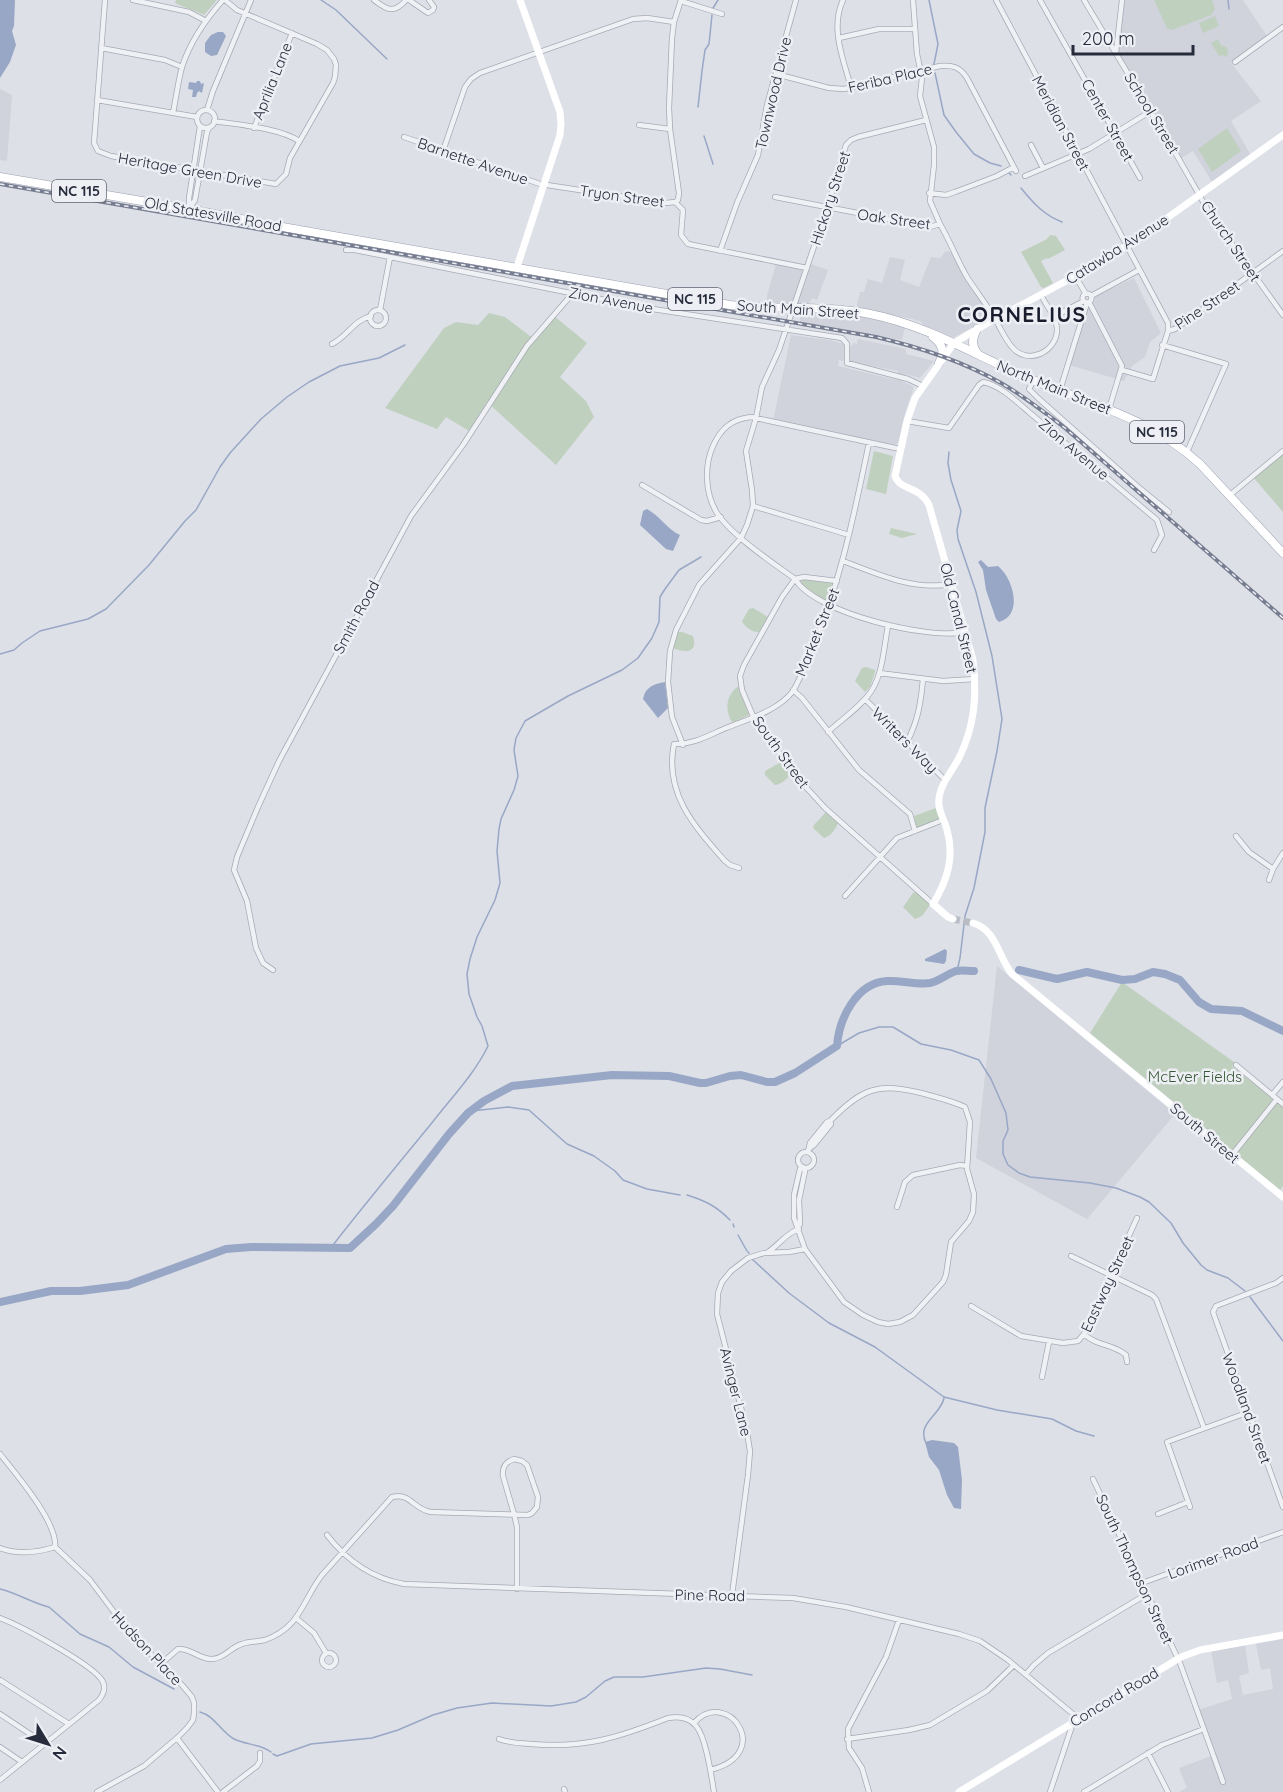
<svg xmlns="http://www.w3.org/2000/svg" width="1283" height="1792" viewBox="0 0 1283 1792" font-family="Quicksand,sans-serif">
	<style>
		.built { fill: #d0d2dc; fill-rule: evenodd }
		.green { fill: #c0d0bf }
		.water { fill: #99a7c6 }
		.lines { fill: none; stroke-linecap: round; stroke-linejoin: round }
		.stream { stroke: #99a7c6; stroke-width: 1.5 }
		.river { stroke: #99a7c6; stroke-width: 8 }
		.secondary-tunnel { stroke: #b9bcc5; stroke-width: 7; stroke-dasharray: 7 3.5; stroke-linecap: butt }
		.street-casing { stroke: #a6aab4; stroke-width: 6 }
		.primary-casing { stroke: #9da2b2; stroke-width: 9 }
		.street { stroke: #f0f1f5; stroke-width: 4.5 }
		.secondary { stroke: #fff; stroke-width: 7 }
		.primary { stroke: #fff; stroke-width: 8 }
		.rail-casing { stroke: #777d90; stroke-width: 4 }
		.rail { stroke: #edeff4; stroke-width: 1.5; stroke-dasharray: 4.5; stroke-linecap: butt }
		.labels { text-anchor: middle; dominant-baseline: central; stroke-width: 5; stroke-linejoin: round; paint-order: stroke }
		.shield { fill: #edeff4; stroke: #626674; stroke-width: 1.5 }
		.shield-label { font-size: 14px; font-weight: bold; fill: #272c3d }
		.street-label { font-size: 15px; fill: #272c3d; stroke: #edeff4 }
		.park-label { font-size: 15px; fill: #365835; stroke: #edeff4 }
		.district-label { font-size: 21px; font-weight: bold; letter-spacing: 1.5px; fill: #1a1d2d; stroke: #edeff4 }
	</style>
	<rect width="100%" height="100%" fill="#dde0e7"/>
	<path class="built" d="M1123,0h120l24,36 -36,27 30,38 -30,20 21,36 -38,28 -21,-34 -13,8 -63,-106z
		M0,89l12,6 -5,66 -7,-1z
		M946,251l8,2 11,25 23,33 -1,8 -34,19 -9,-2 -21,-10 -1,-4 -9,-3 -57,-11 4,-16h4l4,-13 14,4 8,-26 15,3 -5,20 19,7 12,-30 9,1z
		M776,264l32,7 3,-7 17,6 -11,30 -5,-2 -3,6h-42v-8z
		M1134,278l27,55 -11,9 -5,15 -13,9 -8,15 -55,-16 18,-58 11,-12z
		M800,311l45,2 33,6 27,9 -3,12 -102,-17z
		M791,335l38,5 23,6 1,-3 4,1 1,-5 48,10v5l28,7 -14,17 -15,-4 -2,8 10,4v4l-7,20 -8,33 -4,2 -121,-24zM839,360l59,11 -1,9 -59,-14z
		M997,966l178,148 -88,105 -111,-61z
		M1283,1639v153h-104l8,-4 -8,-20 35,-13 -16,-45 34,-11 -4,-19 -11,3 -6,-32 34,-6 4,28 -10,3 4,19 30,-6 -3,-21 -9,2 -5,-26z"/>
	<path class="green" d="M176,0h41l-13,15c-11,-6 -18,-6 -29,-12z
		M1154,0h58l3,9 -4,6 -39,15 -5,-2z
		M1215,16l4,10 -16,7 -4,-10z
		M1218,39l3,6 5,2 2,4 -1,6 -4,-2 -4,1 -8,-13z
		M1227,128l14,23 -29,21 -14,-23z
		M1050,235l6,1 9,14 -17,9 -1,-1 -6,3 12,22 -9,5 -3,-1 -20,-35 26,-13z
		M489,313l16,4 29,22 20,-23 33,27 -27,34 26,24 8,16 -38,48 -69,-63 -18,29 -23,-14 -9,12 -52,-21 59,-80 12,-6 22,3z
		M874,451l19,5 -7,38 -20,-5z
		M1283,452v60l-30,-35z
		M891,528l26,6 -15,4 -13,-4z
		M802,579l30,4 -3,16 -5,2 -22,-16 -1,-2z
		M753,608l15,9 -9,15c-5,1 -15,-5 -17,-11l7,-12z
		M678,632h4l11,4c5,16 -6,17 -18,13l-2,-2z
		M866,667l9,3v2l-5,15 -5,5 -10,-11 7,-13z
		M737,687l2,1 10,27 -15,7 -3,-1c-6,-13 -5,-24 6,-34z
		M781,762l9,12c-1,4 -10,11 -15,11l-10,-10v-4z
		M936,808l5,12 -21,8 -4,-1 -2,-11z
		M826,812l12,11c-2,6 -8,14 -14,15l-10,-9 -1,-3z
		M916,892l14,13 -8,11 -7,3 -12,-12 10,-14z
		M1122,982l112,80 -2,4 51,41v79l-3,4 -190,-157z"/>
	<path class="water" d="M0,0h15l-1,26 -2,5 4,14 -6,17 -10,16z
		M218,32h5l3,4 -9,19 -6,1 -6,-4v-9l6,-8z
		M197,81h3l1,3 3,-1 -2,10 -3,-2 -2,2 -1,4h-4l1,-7 -5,-1 1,-7 7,1z
		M647,509c13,7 21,21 33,26l-7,16 -7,-2 -26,-24 3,-14z
		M981,560l7,7 10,-1c15,12 26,49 1,56l-3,-3 -10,-29 -3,-20 -5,-8z
		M665,682l3,26 -10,10 -15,-19c2,-12 11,-15 22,-17z
		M945,949l2,2 -1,10 -2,3 -19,-3v-2z
		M932,1440l22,3 4,4 4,33 -1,29 -7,-1 -7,-13 -8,-25 -10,-13 -4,-15z"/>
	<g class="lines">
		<path class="stream" d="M321,0l15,10 51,49
			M929,0l9,44 -4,20
			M1228,0l1,9
			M713,8l5,-8
			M935,73l9,42 12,17 18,22 16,9 11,3
			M698,107l4,-36 3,-21 4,-6 3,-29
			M704,136l9,28
			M1009,173l2,2
			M1021,188c12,15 23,27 41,34
			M949,452l-1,11 3,17 10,31 -4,19 1,9 18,53 16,64 10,63 -5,32 -12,57v24l-11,56 -9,28 -5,42 -3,13
			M0,654l14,-4 8,-7 18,-12 48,-12 18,-10 43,-44 36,-44 11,-11 24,-43 10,-14 31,-34 26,-22 22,-15 31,-16 39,-8 26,-13
			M837,1046l22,-13 20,-6h14l28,17 30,6 28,10 12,19 15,34 2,17 -5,11v13l5,11 11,8 11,4 60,6 26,5 24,9 9,5 22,21 12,20 18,22 6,5 21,8 17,13
			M472,1111l36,-4 21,3 38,34 27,12 21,15 8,9 24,9 33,6
			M687,1195c19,6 29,11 43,25
			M733,1224l1,3
			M738,1235l9,16
			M328,1249l5,-4c32,-41 65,-81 98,-121 19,-25 43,-49 57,-78l-6,-20 -5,-9 -8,-23 -2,-20 3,-15 7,-22 18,-37 5,-17 -3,-32 2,-22 2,-10 13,-29 4,-14 -4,-26 2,-12 9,-17 43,-25 54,-26 16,-12 14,-20 7,-16 1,-25 5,-8 14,-19 22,-13
			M748,1252l1,1
			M752,1259l37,34 40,30 46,24 69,50 53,13 55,9 24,12 18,5
			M1250,1297l33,44
			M926,1443c-10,-20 15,-28 18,-45
			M0,1589c17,4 32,14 49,18l31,27 29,13 24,20 41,22
			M200,1712c15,4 21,20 34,27 12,6 27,5 37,13
			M273,1754l4,2 34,-12 61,-6 26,-8 35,-15 24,-7 35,-5 59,3 25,-4 10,-5 19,-16 9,-4h29l63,-9 14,1 32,6"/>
		<path class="river" d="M1019,970l38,9 30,-7 35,8 13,-1 18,-7 12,2 15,6 19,22 12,7 31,2 41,20
			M0,1302l51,-11h29l48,-6 98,-36 25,-2 99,1 26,-24 17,-18 56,-72 19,-21 16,-12 28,-15 100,-11 57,1 31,7h6l24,-7 11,-1 26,7h8l20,-9 42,-27c2,-27 19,-63 50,-65 14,-1 29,4 43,2 9,-2 17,-9 26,-12 5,-1 12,0 18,0"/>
		<path class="secondary-tunnel" d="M953,919l20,4"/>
		<g class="street-casing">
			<path id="street" d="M105,0l-11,143 4,8 13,5 165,28 10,-10 4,-16 43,-75 2,-6 1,-12 -2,-6 -7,-9 -10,-6 -80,-34 -12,-10
				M133,0l56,12 17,9
				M374,0c13,10 20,14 32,0
				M409,0l19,13 5,-3 1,-3 -5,-7
				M843,0c-13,28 0,59 8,87
				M913,0l4,54 5,24 -2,18 14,51v18l-4,36 10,23
				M996,0l172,323v8
				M1040,0l100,178
				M1084,0l92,154 33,58 74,103
				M681,1l41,13
				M839,38l40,-9h36
				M101,48l64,12 17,7
				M1116,53l6,-53
				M1235,62l48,-35
				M776,74l53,14 15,1 96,-23c13,-1 20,1 27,12l49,93
				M97,100l100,17
				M207,110l6,-19 38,-91
				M197 119a9 9 0 1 1 18 0a9 9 0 1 1-18 0Z
				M173,113c3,-15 5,-31 9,-46 8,-25 24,-48 41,-67
				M214,121c26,4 65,7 85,20
				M639,125l31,4
				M254,128l38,-95
				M404,137l136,47 126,19 9,-1 8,8 -2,25 7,9 119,24
				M1031,145l12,23
				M443,151l22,-64 6,-8 9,-6 153,-54 14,-1 27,4
				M1025,176l64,-27 62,-38
				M929,193l17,2 9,-3 42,-16 17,-9
				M775,197l155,30 10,-3c10,17 17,36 27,53 9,14 20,28 28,42 6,10 10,20 17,28 15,19 46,5 45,-19 -1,-11 -11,-23 -16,-33
				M675,202l3,-2 1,-7 -9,-64 -1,-21 3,-70 2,-16 7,-22
				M189,209l6,-9 12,-68 2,-4
				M189,209v-11l11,-72
				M346,250h9l35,7 256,51 196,30 5,6v19l61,16 15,7
				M720,251l17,-48 21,-48 9,-50 29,-105
				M1075,276l11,18
				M1082.5 298a4.5 4.5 0 1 1 9 0a4.5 4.5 0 1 1-9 0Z
				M1091,296l48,-26
				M1089,302l33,64 -13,43
				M380,310l10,-53
				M370 318a8 8 0 1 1 16 0a8 8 0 1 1-16 0Z
				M1053,317l31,-16
				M332,344c15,-7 22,-24 39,-28
				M1162,345l64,19 -39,88
				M1122,370l31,9 15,-48 7,-2 108,-78
				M1034,380l-5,9 9,9 99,88 32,26
				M1060,390l27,-87
				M907,421l42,7 30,-43 4,-3c17,3 34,20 47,31l127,107 5,15 -8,15
				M900,449l-149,-32c-19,2 -30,11 -38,29 -9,20 -8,48 4,67 14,22 56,50 78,66 20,34 133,61 170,53
				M642,485l59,35 6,1 14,-4
				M1230,495l53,-44
				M753,506l96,29
				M843,561c35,13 70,30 108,23
				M837,581l-33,-4 -9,2 -13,18 -38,68 -4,11 2,14 11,26 41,58 31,34 108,96
				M879,673l64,8 32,-2
				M793,690l9,8 57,72 51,44 5,17
				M865,699l81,82
				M828,732c14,-13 34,-26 44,-42 11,-18 12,-44 16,-64
				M907,742c11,-21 14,-40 16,-63
				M683,745l-11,-28 -4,-35 2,-31 6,-21 23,-45 42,-47 6,-13 6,-19 -1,-16 -6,-39 10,-33 6,-31 17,-37 48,-142 19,-63 5,-5 7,-3 68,-17
				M1236,836l13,16 24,17
				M739,868l-9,-3 -6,-5c-30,-34 -60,-67 -50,-116 19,1 35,-9 52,-16 22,-9 52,-17 67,-37 7,-11 12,-26 17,-38 30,-67 44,-138 59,-210
				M1269,880l4,-11 10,-16
				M845,896l52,-58 46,-18
				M273,970l-10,-7 -7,-15 -9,-47 -13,-31 3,-13 21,-50 21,-46 132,-245 52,-71 64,-99 46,-53
				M1236,1065l47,39
				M1272,1095l11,-13
				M810,1148l4,-3 17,-21 -1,-3
				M798 1160a8 8 0 1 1 16 0a8 8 0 1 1-16 0Z
				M1232,1155l45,-56
				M803,1167l-3,2 -6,26v23l11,31 39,53 19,13 15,7 10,2 12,-2 13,-7 30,-33 3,-7 5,-33 18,-21 4,-9 1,-18 -7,-25 3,-47 -5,-15c-13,-6 -26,-9 -40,-13 -45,-12 -62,-7 -95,27l-3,1 -17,21 -2,9
				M897,1207l8,-25 8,-7 47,-10 7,1
				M798,1227l2,-3 -1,-24 6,-29 -2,-3
				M768,1252c11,-7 18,-19 31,-23
				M1071,1256l81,39 4,4 48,129
				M1283,1278l-7,5 -60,23 -3,6 70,195
				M971,1306l50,30 42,7 15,-2 6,-7 53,-116
				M1084,1334c12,12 30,10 42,21l1,7
				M1042,1377l7,-35
				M0,1454c16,20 58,69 55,93l35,33 39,52 53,53 10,12 2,6v10l-1,7 -6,8 -10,10 -33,28 -47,26
				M1093,1479l87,184 43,119
				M1190,1507l-23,-65 82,-30
				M1158,1514l30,-12
				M327,1535c20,26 44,43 77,49l389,14 53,9 113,27 21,7 28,19 71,59
				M0,1548c18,7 36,5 55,-1
				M1142,1583l141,-51
				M732,1595l16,-120 2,-24 -4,-24 -29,-113 1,-21 4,-11 9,-11 17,-13 16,-5 25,-1 16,-3
				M0,1618c19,7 96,48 103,64 3,7 0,13 -4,18l-99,80
				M296,1618l18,15 12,20
				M322 1660a7 7 0 1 1 14 0a7 7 0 1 1-14 0Z
				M162,1663l16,-14c14,-1 21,11 35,10 12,-1 18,-12 29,-15 7,-3 15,-2 23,-4 36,-13 37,-39 57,-65l70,-78c18,-5 22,13 39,15l97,3 4,-2 5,-6 1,-10 -11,-32 -5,-4 -8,-2c-9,3 -12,8 -11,17l11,38 3,13v62
				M1026,1674l8,-9 14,-12 99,-59
				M0,1680l69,44
				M0,1714l45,30
				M694,1723c33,-37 82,31 16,47
				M177,1738l41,54
				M499,1739c10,4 21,4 32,5 53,5 89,-7 137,-26 28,-5 34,14 39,36 3,13 5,25 7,38
				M847,1739l62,-9 21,-5 57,-34 27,-26
				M0,1747l22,15
				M1148,1753l20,39
				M564,1789l1,3
				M223,1792l34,-26 3,-5v-8
				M869,1792l-7,-24 -13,-20 -1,-19 38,-72 13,-37
				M1050,1792l23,-69
				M1084,1792l78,-47 42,-16"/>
		</g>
		<g class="primary-casing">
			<path id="primary" d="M0,177l189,32 99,19 442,77c46,5 94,0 140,9 56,11 105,41 156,63 64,28 120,38 174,87l83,89
				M977,329c-5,10 -6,16 1,25
				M933,337c10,8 12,14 6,26"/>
		</g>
		<use href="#street" class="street"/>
		<path class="secondary" d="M517,267l43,-132 1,-11 -1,-12 -40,-112
			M953,919l-5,-2 -15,-13c14,-23 22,-47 14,-74 -2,-10 -10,-20 -8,-31 1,-14 13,-28 20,-41 16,-33 18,-62 14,-98l-44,-155c-10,-20 -29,-14 -34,-29l12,-55 8,-23 39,-55 32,-19 95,-51 54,-32 148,-106
			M973,923c24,7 25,34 39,51l271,223
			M959,1792l222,-135 19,-7 83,-15"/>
		<use href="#primary" class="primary"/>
		<g class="rail-casing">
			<path id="rail" d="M0,184l876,153c43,10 86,24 125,46 23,13 43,29 64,45l218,190"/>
		</g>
		<use href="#rail" class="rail"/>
	</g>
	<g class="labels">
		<g class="shield">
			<rect x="52" y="180" width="54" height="22" rx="4.5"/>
			<rect x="668" y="288" width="54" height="22" rx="4.5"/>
			<rect x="1130" y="421" width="54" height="22" rx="4.5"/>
		</g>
		<g class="shield-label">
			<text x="79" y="191">NC 115</text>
			<text x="695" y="299">NC 115</text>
			<text x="1157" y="432">NC 115</text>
		</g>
		<g class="street-label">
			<text transform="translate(890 78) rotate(-13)">Feriba Place</text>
			<text transform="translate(272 81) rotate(-68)">Aprilia Lane</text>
			<text transform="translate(773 93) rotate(-77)">Townwood Drive</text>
			<text transform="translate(1152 113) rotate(59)">School Street</text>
			<text transform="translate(1108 120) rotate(61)">Center Street</text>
			<text transform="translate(1061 123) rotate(62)">Meridian Street</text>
			<text transform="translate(473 161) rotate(19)">Barnette Avenue</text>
			<text transform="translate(190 170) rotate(10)">Heritage Green Drive</text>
			<text transform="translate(622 196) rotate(8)">Tryon Street</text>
			<text transform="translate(830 198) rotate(-72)">Hickory Street</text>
			<text transform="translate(213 214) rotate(10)">Old Statesville Road</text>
			<text transform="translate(894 219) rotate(8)">Oak Street</text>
			<text transform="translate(1231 241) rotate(56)">Church Street</text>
			<text transform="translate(1117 249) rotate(-32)">Catawba Avenue</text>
			<text transform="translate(611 300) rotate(11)">Zion Avenue</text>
			<text transform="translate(1207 305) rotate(-34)">Pine Street</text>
			<text transform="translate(798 309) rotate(4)">South Main Street</text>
			<text transform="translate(1054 387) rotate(22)">North Main Street</text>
			<text transform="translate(1074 449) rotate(40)">Zion Avenue</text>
			<text transform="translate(356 617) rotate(-62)">Smith Road</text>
			<text transform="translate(959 618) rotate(76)">Old Canal Street</text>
			<text transform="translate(817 632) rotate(-68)">Market Street</text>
			<text transform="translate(905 740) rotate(45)">Writers Way</text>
			<text transform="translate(781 752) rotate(54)">South Street</text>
			<text transform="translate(1205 1133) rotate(40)">South Street</text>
			<text transform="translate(1107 1284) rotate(-65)">Eastway Street</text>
			<text transform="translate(736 1392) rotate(76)">Avinger Lane</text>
			<text transform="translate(1247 1408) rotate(70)">Woodland Street</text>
			<text transform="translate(1213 1558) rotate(-20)">Lorimer Road</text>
			<text transform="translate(1135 1569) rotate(65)">South Thompson Street</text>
			<text transform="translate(710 1595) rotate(1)">Pine Road</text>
			<text transform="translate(147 1648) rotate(47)">Hudson Place</text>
			<text transform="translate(1114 1697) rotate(-31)">Concord Road</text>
		</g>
		<g class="park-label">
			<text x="1195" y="1076">McEver Fields</text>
		</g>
		<g class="district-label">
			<text x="1022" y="314">CORNELIUS</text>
		</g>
	</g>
	<g transform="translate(48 1744) rotate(128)" stroke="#edeff4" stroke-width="4.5" paint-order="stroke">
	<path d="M0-4.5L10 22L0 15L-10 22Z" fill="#272c3d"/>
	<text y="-9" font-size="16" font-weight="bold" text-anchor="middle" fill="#272c3d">N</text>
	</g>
	<path d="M1073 45v9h120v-9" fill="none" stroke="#272c3d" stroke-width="3"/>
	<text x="1082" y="45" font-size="18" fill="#272c3d" stroke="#edeff4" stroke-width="4.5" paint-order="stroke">200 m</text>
</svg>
